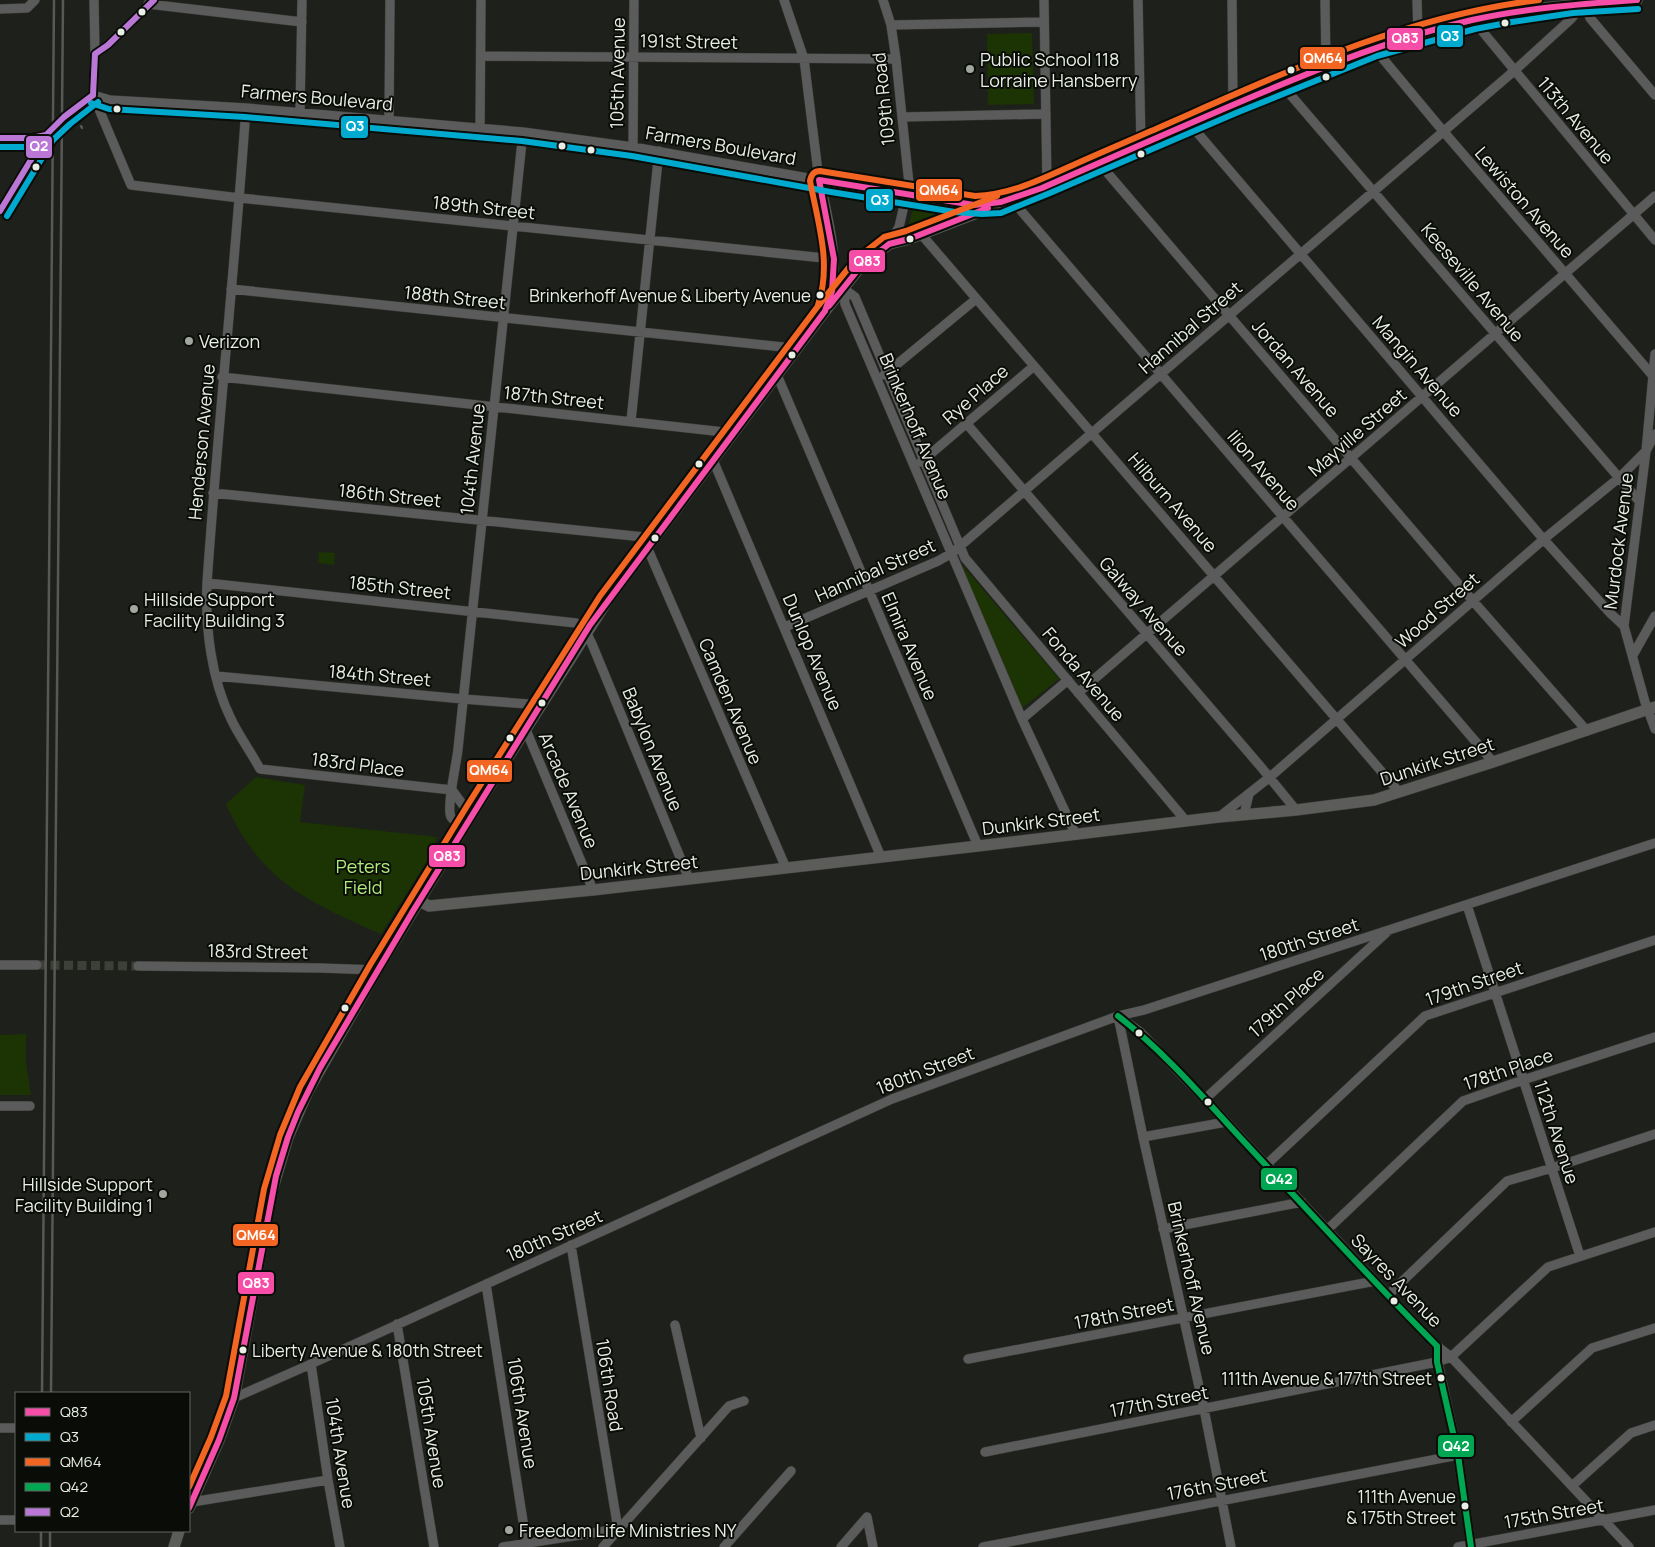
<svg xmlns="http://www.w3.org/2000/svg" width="1655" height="1547" viewBox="0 0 1655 1547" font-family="Manrope,sans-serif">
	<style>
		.green { fill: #1c3304 }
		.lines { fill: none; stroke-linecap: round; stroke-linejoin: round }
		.minor-tunnel { stroke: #3c4039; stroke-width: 9; stroke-dasharray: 9 4.5; stroke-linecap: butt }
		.minor-casing { stroke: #3a3d38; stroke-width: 10 }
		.major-casing { stroke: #3a3d38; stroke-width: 12 }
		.minor { stroke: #5c5b5c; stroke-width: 9 }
		.major { stroke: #5c5c5b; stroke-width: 11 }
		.rail { stroke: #585856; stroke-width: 2.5 }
		.bus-1-casing { stroke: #090c07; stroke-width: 10 }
		.bus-2-casing { stroke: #090c07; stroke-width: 10 }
		.bus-3-casing { stroke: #090c07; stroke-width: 10 }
		.bus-4-casing { stroke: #090c07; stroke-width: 10 }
		.bus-5-casing { stroke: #090c07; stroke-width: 10 }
		.bus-1 { stroke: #f54da8; stroke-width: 6 }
		.bus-2 { stroke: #00a9ce; stroke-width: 6 }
		.bus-3 { stroke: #f26522; stroke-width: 6 }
		.bus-4 { stroke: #00a651; stroke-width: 6 }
		.bus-5 { stroke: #ba77d6; stroke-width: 6 }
		.bus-dot { fill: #e8ede5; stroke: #090c07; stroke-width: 2 }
		.poi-dot { fill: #a1a69e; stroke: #090c07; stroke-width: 2 }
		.labels { text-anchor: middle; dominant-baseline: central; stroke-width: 4; stroke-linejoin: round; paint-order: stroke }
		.bus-label { font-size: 17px; fill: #e8ede5; stroke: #090c07; text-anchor: end }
		.street-label { font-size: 18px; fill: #e8ede5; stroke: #090c07 }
		.poi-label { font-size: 18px; fill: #e8ede5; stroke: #090c07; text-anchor: start }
		.park-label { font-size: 18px; fill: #b0ec79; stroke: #090c07 }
		.line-badge { stroke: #090c07; stroke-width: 2 }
		.badge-label { font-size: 14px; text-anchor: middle; font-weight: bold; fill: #fff }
	</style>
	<rect width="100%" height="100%" fill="#1e211b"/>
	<path class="green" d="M1032,33l2,71 -46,1 -1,-71z
		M913,209l44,6 -50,16z
		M319,552l16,1 -1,12 -16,-2z
		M958,560l101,119 -38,30z
		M256,777l49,8 -5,37 137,15 -3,13 -53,84c-73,-32 -121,-53 -155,-130z
		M26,1034v29l5,32h-31v-60z"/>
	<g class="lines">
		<path class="minor-tunnel" d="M37,965l101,1"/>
		<g class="minor-casing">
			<path id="minor" d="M94,0l1,54
				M154,0l-46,45 -13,9 -2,41 38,90 109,13 594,61
				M883,0l8,25 5,34 13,125 -10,43 -10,17
				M1044,0l3,185
				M1138,0l3,145
				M1232,0l1,105
				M1325,0l1,66
				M1417,0l1,35
				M1510,0l1,13
				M148,4l154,18
				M0,9l27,-1 8,-8
				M1473,20l182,220
				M891,25l153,-3
				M1374,48l64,77 215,251
				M481,56l415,3
				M1282,85l357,416
				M93,95l17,5 136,8 277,24 110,15 186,33 -15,-121 -20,-59
				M246,108c-11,158 -28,316 -39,475 -2,43 4,96 24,136 8,17 20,33 29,50l192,21
				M300,112l2,-112
				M902,117l144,-3
				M389,120l1,-120
				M1190,124l349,410 71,79 14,13
				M480,128l1,-128
				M0,138h31l15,-3
				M633,147l1,-147
				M1099,163l374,438 114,130
				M1011,199l482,563
				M0,211l46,-76 18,-18 29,-22
				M921,234l478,558
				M231,289l552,58 12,4
				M844,289l11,8 110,261 221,263
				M844,289l1,15 177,415 54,116
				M1655,354l-9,97 -22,175 21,76 10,27
				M777,375l201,471
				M884,375l92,-76
				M222,377l511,56
				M631,421l28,-270
				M966,423l295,344 35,43
				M713,460l168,397
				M921,462l113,-96
				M213,493l441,45
				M647,547l139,321
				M207,583l369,40 10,9 6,12 97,235
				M785,627l153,-66 14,-8 562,-482 57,-52 13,-16 6,15 65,77
				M1633,655l22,-39
				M216,676l247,23 78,6
				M1078,693l577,-497
				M1022,719l46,-39
				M526,730l67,160
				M452,790l11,15 11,6
				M1244,815l5,-21
				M1219,817l51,-40 274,-238 76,-62 26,-26 9,-17
				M465,825c-5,-2 -11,-3 -14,-8 -5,-9 6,-56 7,-68l65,-617
				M1467,905l113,351
				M0,965h37
				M138,966l182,2 57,2
				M1118,1016l22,16 65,67 183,196 49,51 14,11 178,190
				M1118,1016l25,121 61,272 27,138
				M1205,1099l182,-167
				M0,1106h30
				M1143,1137l83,-15
				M1266,1165l159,-149 230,-76
				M1163,1229l139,-27
				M1327,1230l136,-129 60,-21 132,-43
				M571,1245l47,284
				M486,1284l41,263
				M1388,1295l119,-114 45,-13 103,-34
				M397,1324l37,223
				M675,1325l26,113
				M1437,1358l21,97 13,92
				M968,1359l407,-78
				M311,1364l17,116 12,67
				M234,1398l77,-34 581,-265 226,-83 26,-6 511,-167
				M1511,1422l81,-74 63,-20
				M0,1428h16
				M985,1452l452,-90 14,-5 97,-90 107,-35
				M1573,1485l58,-52 24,-8
				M192,1502l136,-22
				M867,1517l6,30
				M0,1520h16
				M503,1547l115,-18
				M603,1547l126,-141 15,-5
				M724,1547l67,-76
				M841,1547l26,-30
				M983,1547l475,-92
				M1458,1547l197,-37"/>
		</g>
		<g class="major-casing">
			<path id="major" d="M827,304c14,-40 0,-83 -8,-124l155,25c36,1 74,-20 107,-34 51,-22 101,-44 152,-66 78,-33 156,-66 239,-85 54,-12 110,-16 165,-20
				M419,901l10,5 164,-16 385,-44 241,-29 77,-7 78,-10 119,-38 162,-55
				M189,1508l30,-68 15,-42 38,-207 16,-54 20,-46 69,-121 97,-159 133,-210 218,-290 36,-45 28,-22 20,-5 91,-35
				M174,1547l5,-16"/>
		</g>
		<use href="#minor" class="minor"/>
		<use href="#major" class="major"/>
		<path class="rail" d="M81,126l1,2
			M42,1393l12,-1393
			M51,1393l12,-1393
			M41,1547v-16
			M50,1547v-16"/>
		<g class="bus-1-casing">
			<path id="bus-1" d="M829,306l32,-40 28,-22 20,-5 79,-31
				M189,1508l30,-68 15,-42 42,-222 12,-39 10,-25 22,-44 93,-157 177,-286 235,-314 7,-20 2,-32 -15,-79 155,25 27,-3 41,-14c71,-31 141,-62 212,-92 71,-30 143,-59 218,-76 54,-12 110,-16 165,-20"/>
		</g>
		<g class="bus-2-casing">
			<path id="bus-2" d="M91,103l18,6 136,8 277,24 110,15 199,36 124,20 27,2 19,-1 49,-20 186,-80 141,-57 98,-27 37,-7 61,-9 65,-4
				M0,147h32l16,-3
				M7,216l46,-76 17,-16 28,-22"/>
		</g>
		<g class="bus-3-casing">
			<path id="bus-3" d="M818,305c14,-41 0,-82 -8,-124 1,-6 4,-10 10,-10l155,25c34,-1 65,-16 96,-30 26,-12 53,-23 80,-35 124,-54 251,-115 388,-131
				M189,1487l22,-50 15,-41 38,-207 16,-54 20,-48 70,-122 97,-159 133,-210 218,-290 37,-46 29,-23 22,-6 91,-35"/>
		</g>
		<g class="bus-4-casing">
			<path id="bus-4" d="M1118,1016c49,38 89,86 131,131 62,67 124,134 188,199
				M1437,1346v16l21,93 13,92"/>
		</g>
		<g class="bus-5-casing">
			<path id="bus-5" d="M93,95l2,-41 13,-9 46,-45
				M0,138h31l15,-3
				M0,211l46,-76 18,-18 29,-22"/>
		</g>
		<use href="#bus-1" class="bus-1"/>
		<use href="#bus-2" class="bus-2"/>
		<use href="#bus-3" class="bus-3"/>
		<use href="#bus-4" class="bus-4"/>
		<use href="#bus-5" class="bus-5"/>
	</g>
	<g class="bus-dot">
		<circle cx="142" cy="12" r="4.5"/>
		<circle cx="1505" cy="23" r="4.5"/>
		<circle cx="121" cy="32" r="4.5"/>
		<circle cx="1291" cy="70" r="4.5"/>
		<circle cx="1326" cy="77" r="4.5"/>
		<circle cx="117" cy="109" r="4.5"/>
		<circle cx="562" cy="146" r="4.5"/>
		<circle cx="591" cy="150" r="4.5"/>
		<circle cx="1141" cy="154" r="4.5"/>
		<circle cx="36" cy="167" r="4.5"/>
		<circle cx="910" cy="239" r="4.5"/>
		<circle cx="820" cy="295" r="4.5"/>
		<circle cx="792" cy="355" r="4.5"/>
		<circle cx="699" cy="464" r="4.5"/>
		<circle cx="655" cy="538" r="4.5"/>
		<circle cx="542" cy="703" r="4.5"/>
		<circle cx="510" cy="738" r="4.5"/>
		<circle cx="345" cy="1008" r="4.5"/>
		<circle cx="1139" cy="1033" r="4.5"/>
		<circle cx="1208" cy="1102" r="4.5"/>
		<circle cx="1394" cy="1301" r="4.5"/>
		<circle cx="243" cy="1350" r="4.5"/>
		<circle cx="1441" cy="1378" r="4.5"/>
		<circle cx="1465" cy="1506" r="4.5"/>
	</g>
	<g class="poi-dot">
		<circle cx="970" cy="69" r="5"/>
		<circle cx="189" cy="341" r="5"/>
		<circle cx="134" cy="609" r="5"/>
		<circle cx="163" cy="1194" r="5"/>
		<circle cx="509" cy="1530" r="5"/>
	</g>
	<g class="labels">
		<g class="bus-label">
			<text x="811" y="295">Brinkerhoff Avenue &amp; Liberty Avenue</text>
			<text x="252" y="1350" text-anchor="start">Liberty Avenue &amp; 180th Street</text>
			<text x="1432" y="1378">111th Avenue &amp; 177th Street</text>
			<text x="1456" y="1496">111th Avenue<tspan x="1456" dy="21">&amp; 175th Street</tspan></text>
		</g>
		<g class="street-label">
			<text transform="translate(689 41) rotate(1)">191st Street</text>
			<text transform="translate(617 73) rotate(-89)">105th Avenue</text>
			<text transform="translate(317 97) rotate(5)">Farmers Boulevard</text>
			<text transform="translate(883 99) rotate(-96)">109th Road</text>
			<text transform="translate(1576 120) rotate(50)">113th Avenue</text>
			<text transform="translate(721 145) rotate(10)">Farmers Boulevard</text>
			<text transform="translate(1525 202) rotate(49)">Lewiston Avenue</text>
			<text transform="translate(484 207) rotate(6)">189th Street</text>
			<text transform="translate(1473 282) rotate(50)">Keeseville Avenue</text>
			<text transform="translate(455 297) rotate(6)">188th Street</text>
			<text transform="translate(1190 327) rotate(-41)">Hannibal Street</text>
			<text transform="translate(1418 366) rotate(49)">Mangin Avenue</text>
			<text transform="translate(1296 368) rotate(49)">Jordan Avenue</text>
			<text transform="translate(975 394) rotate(-41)">Rye Place</text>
			<text transform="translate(554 397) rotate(6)">187th Street</text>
			<text transform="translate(916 426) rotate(67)">Brinkerhoff Avenue</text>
			<text transform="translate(1357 432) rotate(-41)">Mayville Street</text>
			<text transform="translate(201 442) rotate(-85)">Henderson Avenue</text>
			<text transform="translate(472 459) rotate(-84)">104th Avenue</text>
			<text transform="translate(1264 470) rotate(49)">Ilion Avenue</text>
			<text transform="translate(390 495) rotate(6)">186th Street</text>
			<text transform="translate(1173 502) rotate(49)">Hilburn Avenue</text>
			<text transform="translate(1618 541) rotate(-83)">Murdock Avenue</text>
			<text transform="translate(875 570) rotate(-24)">Hannibal Street</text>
			<text transform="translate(400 587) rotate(6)">185th Street</text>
			<text transform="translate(1144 606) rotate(49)">Galway Avenue</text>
			<text transform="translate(1437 610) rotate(-41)">Wood Street</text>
			<text transform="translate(910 646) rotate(67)">Elmira Avenue</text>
			<text transform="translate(813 652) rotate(67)">Dunlop Avenue</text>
			<text transform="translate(1084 674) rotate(50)">Fonda Avenue</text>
			<text transform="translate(380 675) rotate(5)">184th Street</text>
			<text transform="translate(731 701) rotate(67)">Camden Avenue</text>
			<text transform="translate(653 749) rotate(68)">Babylon Avenue</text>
			<text transform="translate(1437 761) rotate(-18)">Dunkirk Street</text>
			<text transform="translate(358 764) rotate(7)">183rd Place</text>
			<text transform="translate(569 790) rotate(67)">Arcade Avenue</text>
			<text transform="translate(1041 821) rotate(-7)">Dunkirk Street</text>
			<text transform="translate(639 867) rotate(-6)">Dunkirk Street</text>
			<text transform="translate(1309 939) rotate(-18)">180th Street</text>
			<text transform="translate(258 951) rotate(1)">183rd Street</text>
			<text transform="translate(1474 983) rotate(-19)">179th Street</text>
			<text transform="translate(1286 1002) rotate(-42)">179th Place</text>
			<text transform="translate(1508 1069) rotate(-19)">178th Place</text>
			<text transform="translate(925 1070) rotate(-21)">180th Street</text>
			<text transform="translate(1557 1132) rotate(72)">112th Avenue</text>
			<text transform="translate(554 1235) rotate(-24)">180th Street</text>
			<text transform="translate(1192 1278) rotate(77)">Brinkerhoff Avenue</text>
			<text transform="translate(1397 1280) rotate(46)">Sayres Avenue</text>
			<text transform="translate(1124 1313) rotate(-11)">178th Street</text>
			<text transform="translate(610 1385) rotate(81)">106th Road</text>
			<text transform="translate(1159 1401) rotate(-11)">177th Street</text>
			<text transform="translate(523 1413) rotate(81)">106th Avenue</text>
			<text transform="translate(432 1433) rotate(81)">105th Avenue</text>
			<text transform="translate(341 1453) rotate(81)">104th Avenue</text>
			<text transform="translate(1217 1484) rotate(-11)">176th Street</text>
			<text transform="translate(1554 1513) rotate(-10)">175th Street</text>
		</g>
		<g class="poi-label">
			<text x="980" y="59">Public School 118<tspan x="980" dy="21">Lorraine Hansberry</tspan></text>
			<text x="199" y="341">Verizon</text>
			<text x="144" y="599">Hillside Support<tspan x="144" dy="21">Facility Building 3</tspan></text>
			<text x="153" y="1184" text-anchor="end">Hillside Support<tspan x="153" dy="21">Facility Building 1</tspan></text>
			<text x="519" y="1530">Freedom Life Ministries NY</text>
		</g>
		<g class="park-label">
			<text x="363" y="866">Peters<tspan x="363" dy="21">Field</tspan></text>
		</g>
	</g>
	<g class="line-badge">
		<rect x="1436" y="24" width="28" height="24" rx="5" fill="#00a9ce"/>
		<rect x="1386" y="27" width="38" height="24" rx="5" fill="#f54da8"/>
		<rect x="1299" y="46" width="47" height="24" rx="5" fill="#f26522"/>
		<rect x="340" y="115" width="29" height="24" rx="5" fill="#00a9ce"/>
		<rect x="25" y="135" width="28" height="24" rx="5" fill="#ba77d6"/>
		<rect x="915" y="178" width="48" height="24" rx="5" fill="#f26522"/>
		<rect x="865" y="188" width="29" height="24" rx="5" fill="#00a9ce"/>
		<rect x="848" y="249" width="38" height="24" rx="5" fill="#f54da8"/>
		<rect x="466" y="759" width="47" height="24" rx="5" fill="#f26522"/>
		<rect x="428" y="844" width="38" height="24" rx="5" fill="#f54da8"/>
		<rect x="1260" y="1167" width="38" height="24" rx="5" fill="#00a651"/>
		<rect x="232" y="1223" width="47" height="24" rx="5" fill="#f26522"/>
		<rect x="237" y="1271" width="38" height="24" rx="5" fill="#f54da8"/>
		<rect x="1437" y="1434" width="38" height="24" rx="5" fill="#00a651"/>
	</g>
	<g class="badge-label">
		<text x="1450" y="41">Q3</text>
		<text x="1405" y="43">Q83</text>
		<text x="1323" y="63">QM64</text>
		<text x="355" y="131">Q3</text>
		<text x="39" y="151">Q2</text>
		<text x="939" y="195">QM64</text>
		<text x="880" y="205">Q3</text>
		<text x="867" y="266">Q83</text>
		<text x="489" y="775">QM64</text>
		<text x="447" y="861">Q83</text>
		<text x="1279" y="1184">Q42</text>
		<text x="256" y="1240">QM64</text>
		<text x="256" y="1288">Q83</text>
		<text x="1456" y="1451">Q42</text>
	</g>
	<rect x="15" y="1392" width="175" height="140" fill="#090c07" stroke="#626660"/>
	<rect x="25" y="1408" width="25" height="8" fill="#f54da8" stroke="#626660"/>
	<text x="60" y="1417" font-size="15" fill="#e8ede5">Q83</text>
	<rect x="25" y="1433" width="25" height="8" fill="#00a9ce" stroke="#626660"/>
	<text x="60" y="1442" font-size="15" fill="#e8ede5">Q3</text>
	<rect x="25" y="1458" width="25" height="8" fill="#f26522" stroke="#626660"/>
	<text x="60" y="1467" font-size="15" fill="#e8ede5">QM64</text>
	<rect x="25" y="1483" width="25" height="8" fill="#00a651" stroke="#626660"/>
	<text x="60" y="1492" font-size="15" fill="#e8ede5">Q42</text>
	<rect x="25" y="1508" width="25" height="8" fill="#ba77d6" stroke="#626660"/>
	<text x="60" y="1517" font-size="15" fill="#e8ede5">Q2</text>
</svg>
